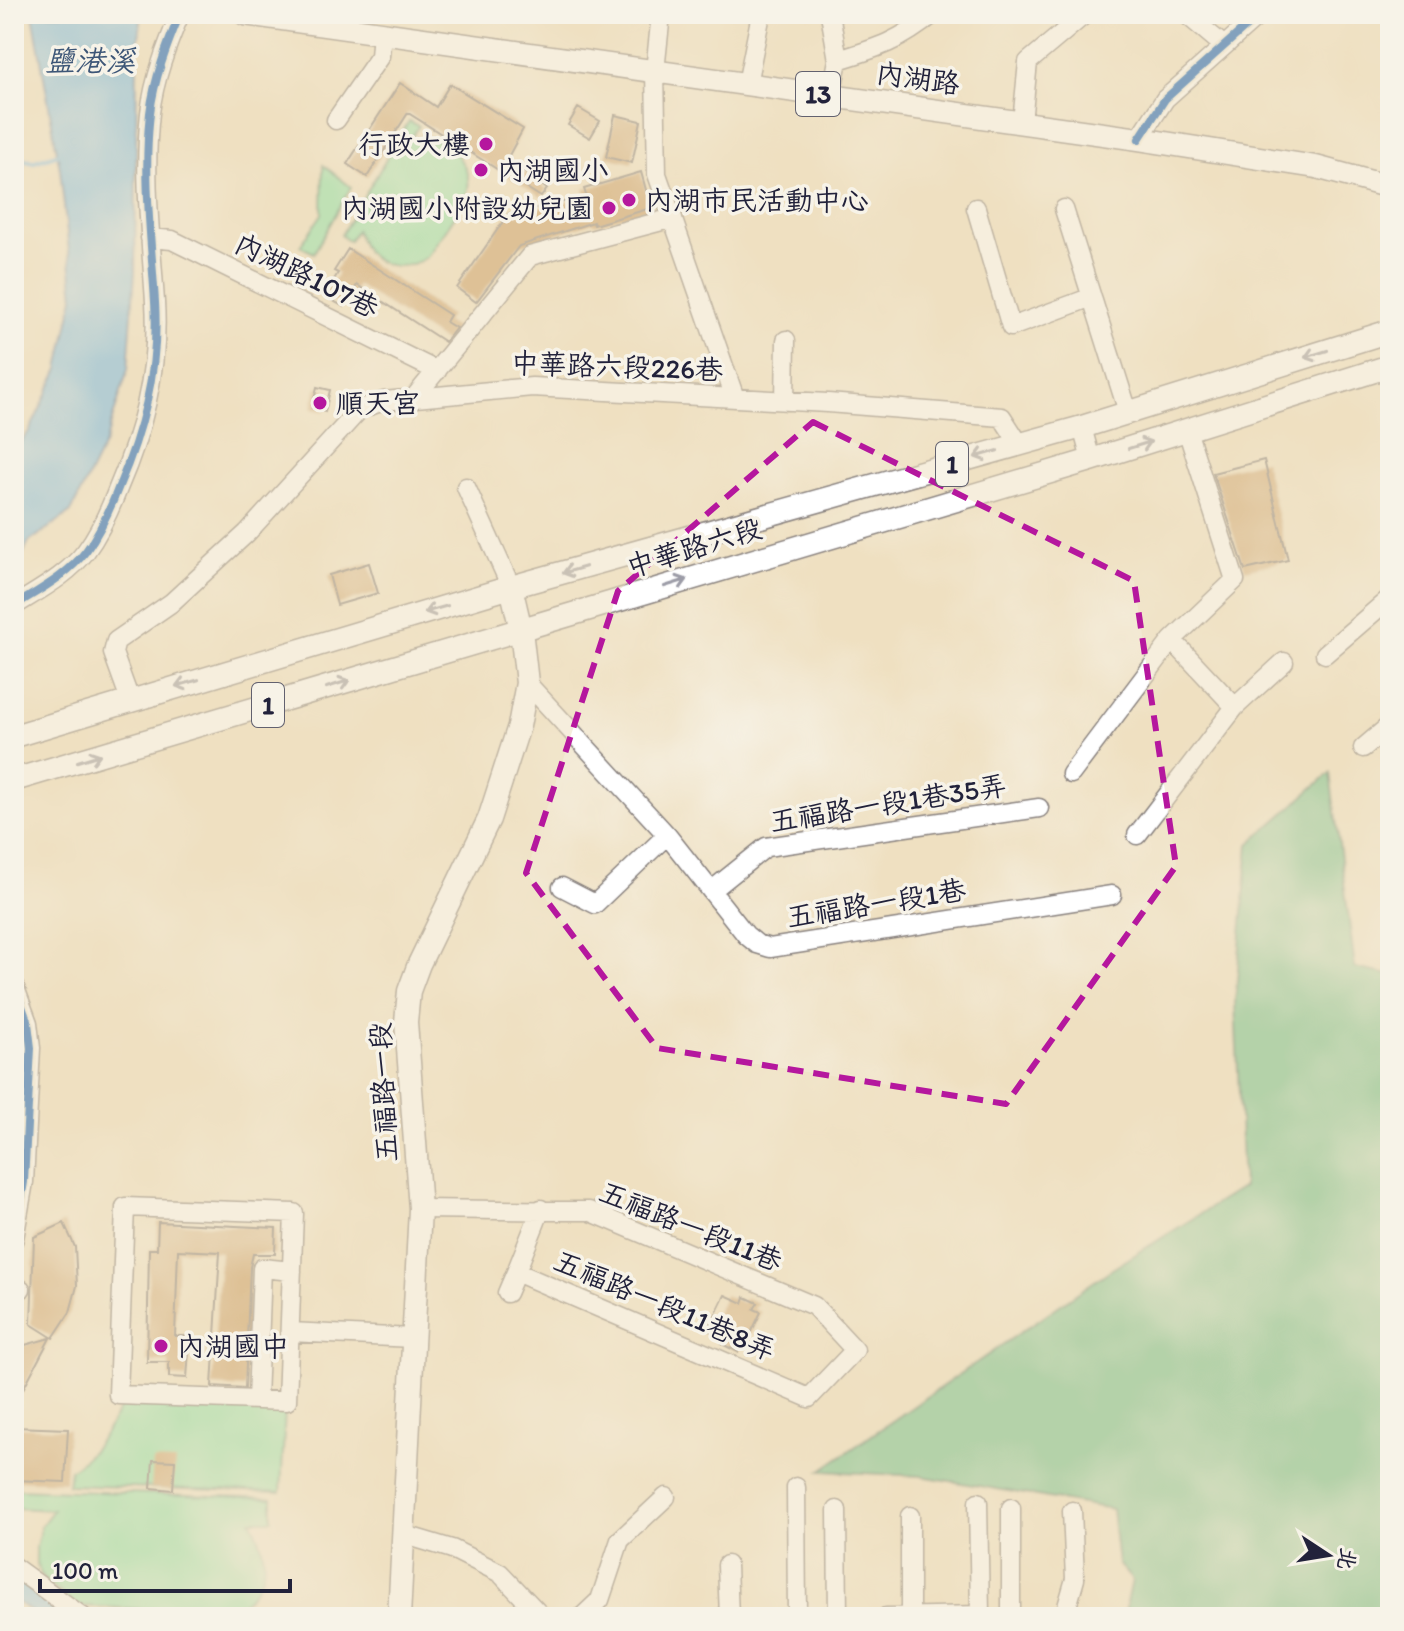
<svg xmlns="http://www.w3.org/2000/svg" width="1404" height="1631" viewBox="0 0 1404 1631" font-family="Itim,'LXGW WenKai TC',sans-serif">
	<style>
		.green { fill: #88e2a7; stroke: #558271; stroke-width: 2 }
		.forest { fill: #6ec08c; stroke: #487164; stroke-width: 2 }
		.water { fill: #70b7e7; stroke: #496c91; stroke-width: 2 }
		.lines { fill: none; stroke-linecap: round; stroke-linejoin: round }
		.stream { stroke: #70b7e7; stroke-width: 5 }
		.building { fill: #ca9c64 }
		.minor-casing { stroke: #88817e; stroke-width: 21 }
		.major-casing { stroke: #88817e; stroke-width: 25 }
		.minor { stroke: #fff; stroke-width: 18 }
		.major { stroke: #fff; stroke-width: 22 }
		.cycleway-casing { stroke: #f7f3e8; stroke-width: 13 }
		.cycleway { stroke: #0057b8; stroke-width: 8 }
		.oneway { stroke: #9c9ca7 }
		.marked { fill: none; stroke: #b5179e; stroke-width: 6; stroke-dasharray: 16 10; stroke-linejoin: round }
		.poi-dot { fill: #b5179e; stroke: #f7f3e8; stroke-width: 3 }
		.labels { text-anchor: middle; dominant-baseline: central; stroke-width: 7; stroke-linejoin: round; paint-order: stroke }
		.shield { fill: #f7f3e8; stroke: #62616f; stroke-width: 2 }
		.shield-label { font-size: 26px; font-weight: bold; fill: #22223b }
		.street-label { font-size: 28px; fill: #22223b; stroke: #f7f3e8 }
		.poi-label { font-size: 28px; fill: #22223b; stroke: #f7f3e8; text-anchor: start }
		.water-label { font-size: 30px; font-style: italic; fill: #3d5677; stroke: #f7f3e8 }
	</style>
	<rect width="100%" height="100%" fill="#f7f3e8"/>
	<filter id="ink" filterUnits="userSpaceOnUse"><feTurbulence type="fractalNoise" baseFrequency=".0125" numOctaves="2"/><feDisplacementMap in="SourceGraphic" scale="16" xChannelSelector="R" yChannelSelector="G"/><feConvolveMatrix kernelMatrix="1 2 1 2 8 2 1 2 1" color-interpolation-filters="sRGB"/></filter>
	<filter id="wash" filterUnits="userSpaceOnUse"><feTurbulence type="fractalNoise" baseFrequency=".006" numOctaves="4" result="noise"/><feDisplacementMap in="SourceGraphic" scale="32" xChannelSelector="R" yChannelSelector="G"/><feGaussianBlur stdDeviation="1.8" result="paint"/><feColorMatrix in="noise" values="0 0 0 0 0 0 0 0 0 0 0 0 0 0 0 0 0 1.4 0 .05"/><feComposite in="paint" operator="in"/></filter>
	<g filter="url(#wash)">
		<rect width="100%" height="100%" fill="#efe0c1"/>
		<path class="green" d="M409,121l10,5 -9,13c6,0 13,-2 19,-1 23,3 45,32 38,55 -5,17 -30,48 -40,64 -19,13 -49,13 -63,-9 -4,-5 -5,-12 -8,-18l-7,11 -8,-6z
			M323,165l28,22 -37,66 -14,-7 22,-32z
			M121,1406l164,4 -4,82 -213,-7 2,-15c24,-16 37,-39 51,-64z
			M14,1489l258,9v22h-21c21,42 18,62 -19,93l-155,-7 -34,-27 -7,-16v-16l5,-21 12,-16 -39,-2z"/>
		<path class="forest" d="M1330,773l25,195 35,7v642h-266l8,-37 -14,-16 -6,-55 -191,-33 -101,-5 289,-200 134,-84 -8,-185 14,-158z"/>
		<path class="water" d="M33,14h109l-5,38 -2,219 -7,98 -23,74 -34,69 -42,30 -15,30v-121l16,-21 29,-61 15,-72 -14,-128z
			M14,1010l8,21 -8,121z
			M14,1578l55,39h-30l-25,-17z"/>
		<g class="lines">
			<path class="stream" d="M14,158l19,4 30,-10"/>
		</g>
		<g id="blocks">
			<path class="building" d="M400,83l36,24 14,-23 73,45 -16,30 40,30 -6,8 -133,-84 -41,64 -20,-13z
				M578,108l22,13 -10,17 -22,-13z
				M615,115l26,6 -9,42 -26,-6z
				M641,172l10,36 -57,17 -1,-3 -74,24 -43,56 -19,-14 52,-75 9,1 27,-9 42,-7 -3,-9z
				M348,249l102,66 -4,7 10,6 -11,14 -88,-57 -13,22 -20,-11 14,-23 -4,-2z
				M317,387l13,3 -5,22 -13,-4z
				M1264,460l24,100 -43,10 -32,-97z
				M369,563l9,30 -41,12 -8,-30z
				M158,1222l118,6 -1,26h-22l-3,13 -5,121 -33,-2 8,-134 -42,-2 -3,86h15l-3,42 -18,-1v-15h-22l2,-113h8z
				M64,1223l11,24 2,39 -7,26 -17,26 -22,-14 3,-87z
				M725,1295l18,8 2,-6 13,6 -4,6 7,3 -16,34 -4,-2 -3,8 -16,-8 3,-6 -17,-8z
				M50,1338l-36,68v-58z
				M14,1427l54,2 -3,53 -51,-2z
				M153,1460l22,1 -2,29 -22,-2z"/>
		</g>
	</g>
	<g filter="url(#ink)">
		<use href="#blocks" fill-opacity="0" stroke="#88817e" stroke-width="2"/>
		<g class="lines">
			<g class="minor-casing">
				<path id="minor" d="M661,14l-6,57 2,103 78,224
					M830,14l8,46 -7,36
					M1186,14l38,32
					M838,60c40,-12 62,-19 95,-46
					M747,84l14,-70
					M336,120l44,-64 2,-23
					M1022,122l6,-60 57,-48
					M1139,139l26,-40 95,-85
					M976,208l35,119 81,-30
					M1064,209l64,203
					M150,238l22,2 265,131
					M414,398l116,-142 143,-38
					M785,401l1,-61
					M1082,427l9,33
					M1187,430l48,150 -63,60 63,67
					M466,487l45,100
					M14,606c25,-16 54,-31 72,-55 14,-19 25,-44 33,-65 25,-58 40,-122 36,-184 -4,-64 -12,-126 -5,-189 4,-34 17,-68 30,-99
					M1325,654l65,-56
					M527,683l140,152 79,100 11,9 13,4 342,-53
					M130,700l-17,-47 3,-12 55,-38 76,-70 113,-124 24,-8 148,-14 296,16 174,14 18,28
					M1363,748l27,-23
					M1071,774l101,-134
					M1137,835l98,-128 49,-45
					M562,887l33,17 72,-69
					M711,891l55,-44 273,-39
					M14,985l14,38 3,25 -7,134 -10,57
					M125,1207l169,6 -7,188 -169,-6z
					M420,1209l169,2 225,95 41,44 -46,48 -293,-126 25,-63
					M14,1289h7
					M507,1293l9,-21
					M290,1332l122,6
					M257,1400l5,-132 30,3
					M796,1487l1,130
					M837,1510l1,107
					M910,1516v100
					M402,1534l50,15 48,24 42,44
					M727,1565l2,52
					M14,1567l69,50
					M582,1617l18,-17 20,-60 46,-43
					M886,1617l94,-2 -2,-113
					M1011,1617v-109
					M1064,1617l11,-38 -3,-68"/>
			</g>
			<g class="major-casing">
				<path id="major" d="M245,14l894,125 177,28 74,20
					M14,736l497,-149 571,-160 308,-96
					M14,780l1077,-320 299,-94
					M399,1617l21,-408 -14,-187 3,-31 10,-27 70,-145 30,-93 8,-43 -6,-53 -10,-43"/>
			</g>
			<use href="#minor" class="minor"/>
			<use href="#major" class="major"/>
			<g class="cycleway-casing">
				<path id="cycleway" d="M1139,139l26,-40 95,-85
					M14,606c25,-16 54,-31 72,-55 14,-19 25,-44 33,-65 25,-58 40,-122 36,-184 -4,-64 -12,-126 -5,-189 4,-34 17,-68 30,-99
					M14,985l14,38 3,25 -7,134 -10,57"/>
			</g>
			<use href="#cycleway" class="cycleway"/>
		</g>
		<defs><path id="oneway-shaft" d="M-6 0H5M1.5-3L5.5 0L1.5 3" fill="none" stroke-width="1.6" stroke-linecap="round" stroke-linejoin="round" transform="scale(2)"/></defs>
		<g class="oneway">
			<use href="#oneway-shaft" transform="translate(1316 354) rotate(163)"/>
			<use href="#oneway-shaft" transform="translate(1140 445) rotate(-17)"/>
			<use href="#oneway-shaft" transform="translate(986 454) rotate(164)"/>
			<use href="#oneway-shaft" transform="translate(574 570) rotate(164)"/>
			<use href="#oneway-shaft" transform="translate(676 583) rotate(-17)"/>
			<use href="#oneway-shaft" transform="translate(436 609) rotate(164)"/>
			<use href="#oneway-shaft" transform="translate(187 683) rotate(164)"/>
			<use href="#oneway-shaft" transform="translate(338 684) rotate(-17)"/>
			<use href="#oneway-shaft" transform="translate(89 758) rotate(-17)"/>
		</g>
	</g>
	<path d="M0 0H1404V1631H0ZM813,422l321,159 42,285 -170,238 -349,-56 -131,-175 92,-282z" fill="#efe0c1" fill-opacity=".55" fill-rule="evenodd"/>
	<path class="marked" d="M813,422l321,159 42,285 -170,238 -349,-56 -131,-175 92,-282z"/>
	<g class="poi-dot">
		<circle cx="486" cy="144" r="8"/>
		<circle cx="481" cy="170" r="8"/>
		<circle cx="629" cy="200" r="8"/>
		<circle cx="609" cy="208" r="8"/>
		<circle cx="320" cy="403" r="8"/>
		<circle cx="161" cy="1346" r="8"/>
	</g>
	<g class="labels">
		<g class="shield">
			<rect x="796" y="72" width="44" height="44" rx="6"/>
			<rect x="936" y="442" width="32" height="44" rx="6"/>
			<rect x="252" y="683" width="32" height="44" rx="6"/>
		</g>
		<g class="shield-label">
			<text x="818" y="94">13</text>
			<text x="952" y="464">1</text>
			<text x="268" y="705">1</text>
		</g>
		<g class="street-label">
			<text transform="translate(918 78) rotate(8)">內湖路</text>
			<text transform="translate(307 275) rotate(26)">內湖路107巷</text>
			<text transform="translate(617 366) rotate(2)">中華路六段226巷</text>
			<text transform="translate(694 547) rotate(-17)">中華路六段</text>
			<text transform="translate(888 803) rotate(-9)">五福路一段1巷35弄</text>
			<text transform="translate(876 903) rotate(-9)">五福路一段1巷</text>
			<text transform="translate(383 1092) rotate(-93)">五福路一段</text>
			<text transform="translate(691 1226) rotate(22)">五福路一段11巷</text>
			<text transform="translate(665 1305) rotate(23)">五福路一段11巷8弄</text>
		</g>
		<g class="poi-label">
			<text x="470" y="144" text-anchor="end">行政大樓</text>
			<text x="497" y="170">內湖國小</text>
			<text x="645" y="200">內湖市民活動中心</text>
			<text x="593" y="208" text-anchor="end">內湖國小附設幼兒園</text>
			<text x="336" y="403">順天宮</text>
			<text x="177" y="1346">內湖國中</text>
		</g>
		<g class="water-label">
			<text x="90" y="60">鹽港溪</text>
		</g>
	</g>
	<rect width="1404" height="1631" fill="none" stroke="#f7f3e8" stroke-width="48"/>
	<g transform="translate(1328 1555) rotate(102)" stroke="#f7f3e8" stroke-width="6" paint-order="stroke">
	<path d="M0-6L14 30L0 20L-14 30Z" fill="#22223b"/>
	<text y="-12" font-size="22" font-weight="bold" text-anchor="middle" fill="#22223b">北</text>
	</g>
	<path d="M40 1579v12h250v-12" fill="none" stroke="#22223b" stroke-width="4"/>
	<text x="52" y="1579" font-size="24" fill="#22223b" stroke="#f7f3e8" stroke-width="6" paint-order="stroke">100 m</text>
</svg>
